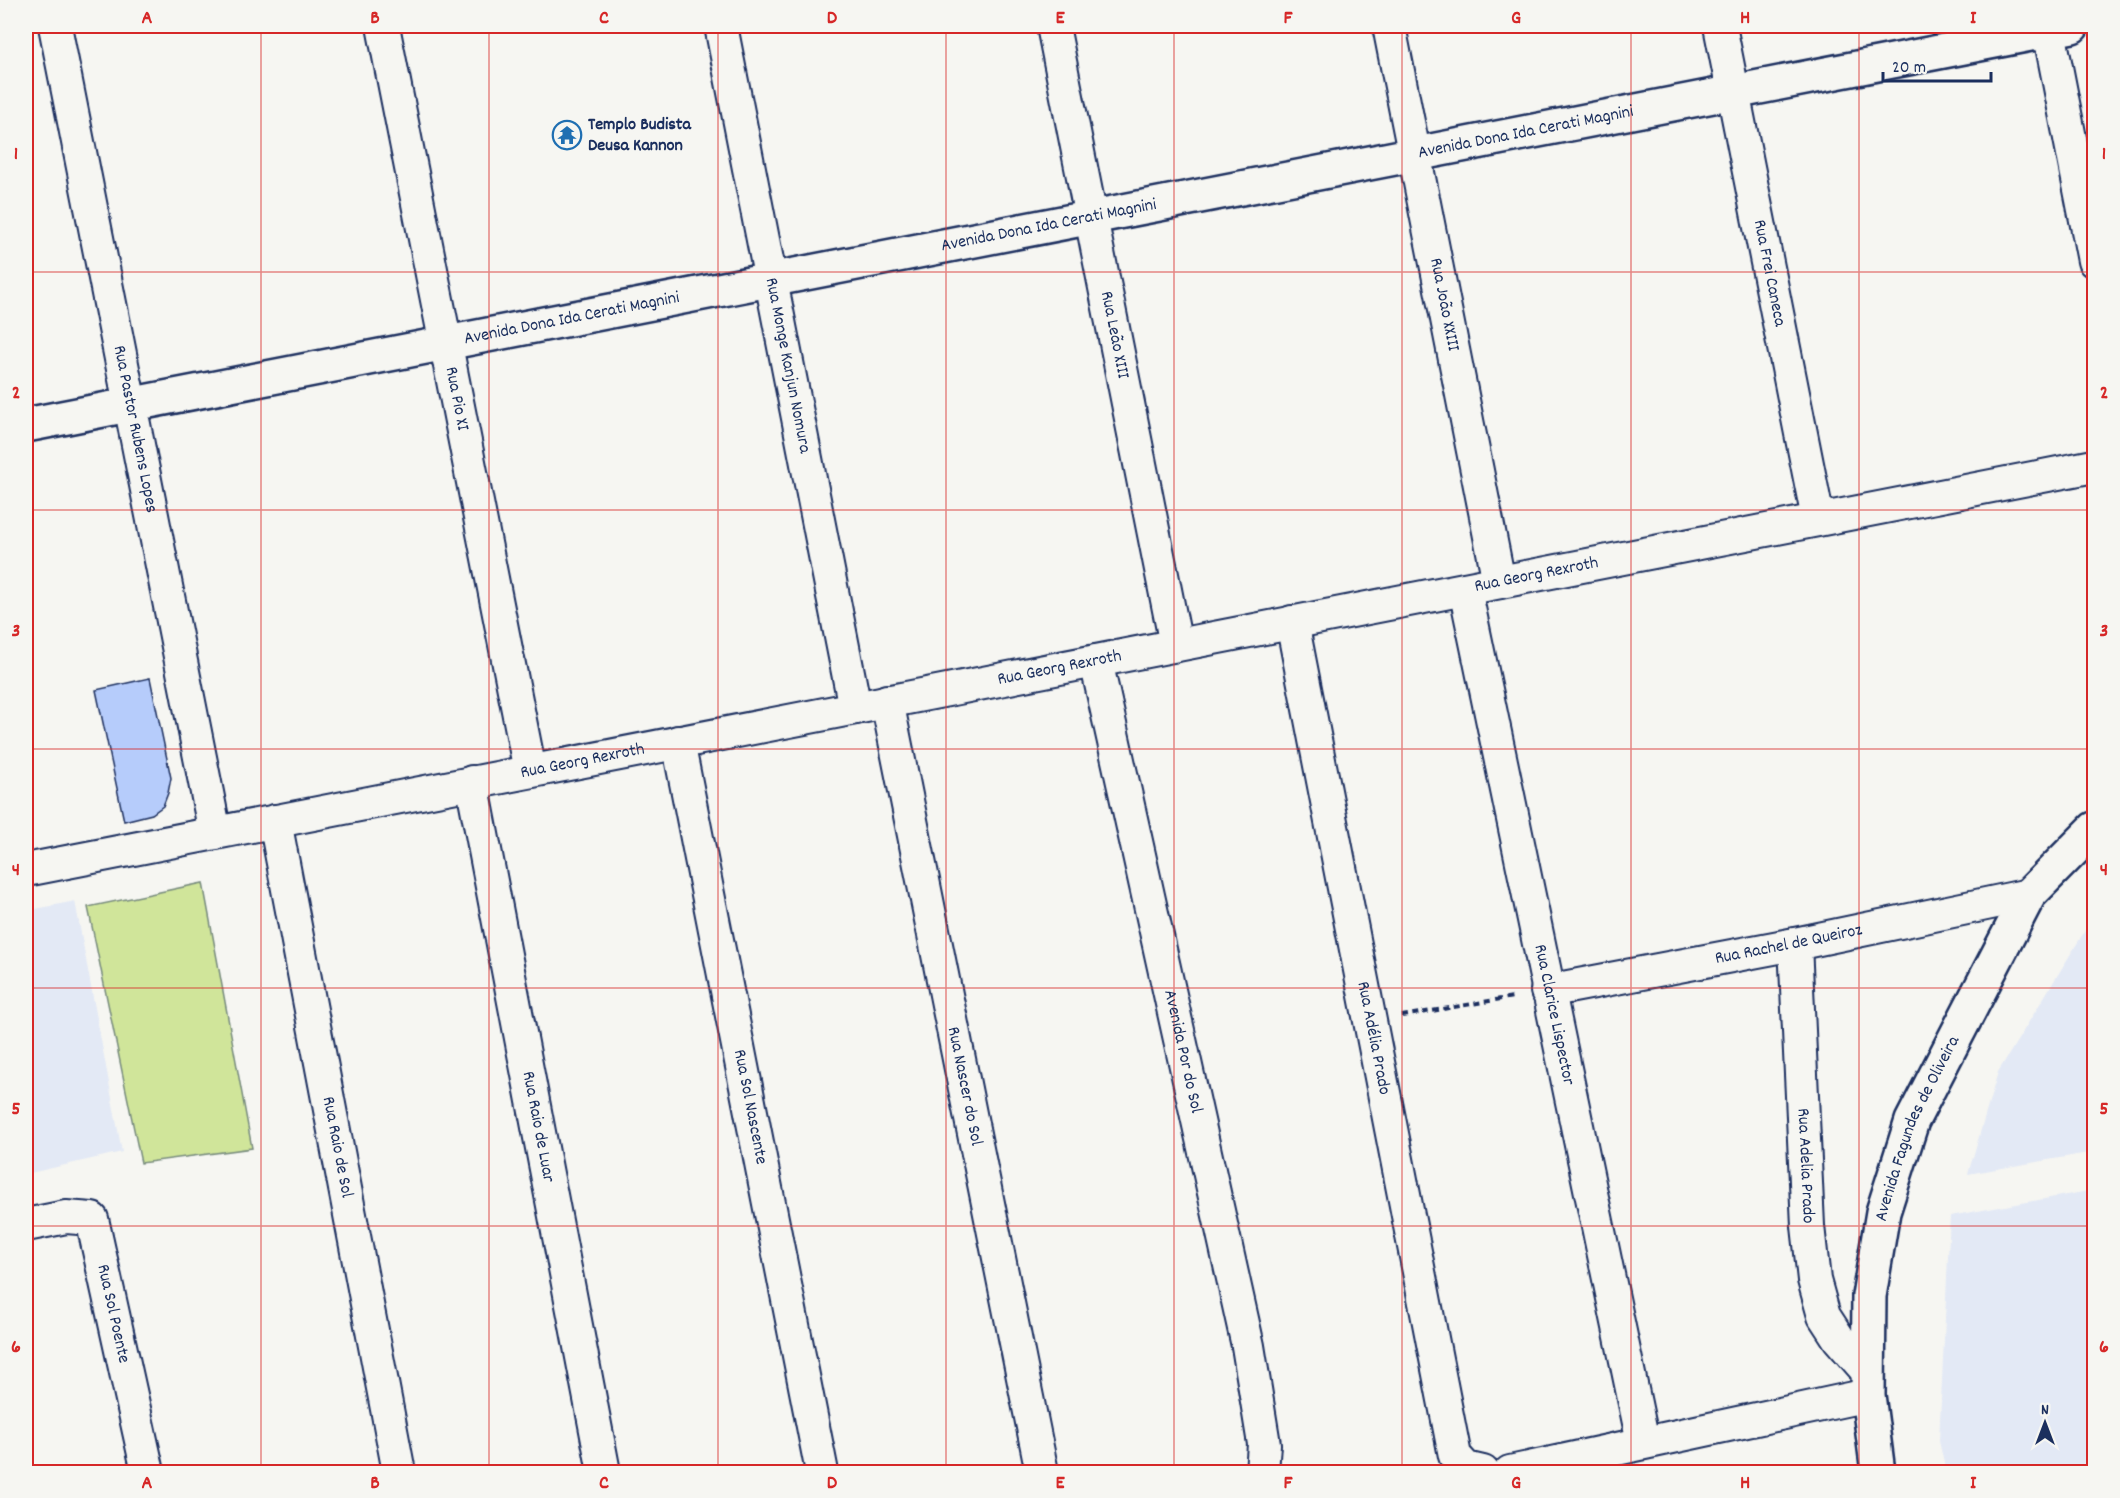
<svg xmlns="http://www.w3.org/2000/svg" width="2120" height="1498" viewBox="0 0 2120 1498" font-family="Dekko,sans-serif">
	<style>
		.built { fill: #e3e9f5 }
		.green { fill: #d0e59a; stroke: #768a7c; stroke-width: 1.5 }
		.building { fill: #b6ccfb; stroke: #1b2f5e; stroke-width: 1.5 }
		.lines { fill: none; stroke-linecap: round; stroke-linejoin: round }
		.street-casing { stroke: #1b2f5e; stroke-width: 36 }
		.secondary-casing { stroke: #1b2f5e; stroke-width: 38 }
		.path { stroke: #1b2f5e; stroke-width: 4; stroke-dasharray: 6 4.5; stroke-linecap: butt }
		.street { stroke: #f6f6f2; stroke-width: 32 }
		.secondary { stroke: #f6f6f2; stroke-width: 33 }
		.grid { fill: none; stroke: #d62828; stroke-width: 1.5; stroke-opacity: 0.55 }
		.labels { text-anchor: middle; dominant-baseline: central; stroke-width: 4.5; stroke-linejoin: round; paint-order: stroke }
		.poi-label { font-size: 18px; font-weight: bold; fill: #1b2f5e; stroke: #f6f6f2; text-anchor: start }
		.street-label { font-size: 18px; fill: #1b2f5e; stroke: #f6f6f2 }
		.neatline { fill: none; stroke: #d62828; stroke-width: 2 }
		.grid-label { font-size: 20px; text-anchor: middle; font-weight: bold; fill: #d62828 }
	</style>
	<rect width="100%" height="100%" fill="#f6f6f2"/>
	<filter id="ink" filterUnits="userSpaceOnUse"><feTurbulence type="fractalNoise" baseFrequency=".0167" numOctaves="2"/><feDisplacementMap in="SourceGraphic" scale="12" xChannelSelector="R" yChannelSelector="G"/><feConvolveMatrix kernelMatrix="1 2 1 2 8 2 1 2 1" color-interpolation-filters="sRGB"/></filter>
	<g filter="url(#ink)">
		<path class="built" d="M75,901l47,251 -96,22v-263z
			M2094,916v236l-126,22 30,-102z
			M2094,1190v282h-148l-7,-31 11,-225z"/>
		<path class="green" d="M203,883l49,265 -111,15 -53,-256z"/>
		<path class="building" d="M150,678l21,100 -3,15 -5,13 -11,8 -28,7 -28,-131z"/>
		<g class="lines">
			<g class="street-casing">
				<g id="street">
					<path id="s1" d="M55,26l160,807"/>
					<path id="s2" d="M383,26l147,745"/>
					<path id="s3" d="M721,26l134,682"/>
					<path id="s4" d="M1053,26l123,619"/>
					<path id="s5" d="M1389,26l110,556"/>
					<path id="s6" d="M1720,26l98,493"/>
					<path d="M2048,26l46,235"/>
					<path id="s7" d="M1465,589l178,853"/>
					<path id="s8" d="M1292,622l163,834 11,12 17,4"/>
					<path id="s9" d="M1096,661l152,685 16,98 -2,28"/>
					<path id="s10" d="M887,701l155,771"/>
					<path id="s11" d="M678,742l144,730"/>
					<path id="s12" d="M472,782l132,690"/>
					<path id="s13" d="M275,821l124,651"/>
					<path id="s14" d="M26,870l2068,-404"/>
					<path id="s15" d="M1795,944l13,282 6,54 10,36 15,23 28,32"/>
					<path id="s16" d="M1547,991l248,-47 234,-49"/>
					<path id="s17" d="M26,1225l40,-8 26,2 56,253"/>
					<path d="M1510,1472l358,-77"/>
				</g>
			</g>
			<g class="secondary-casing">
				<g id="secondary">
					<path id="s18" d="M26,425l2046,-399"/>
					<path id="s19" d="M1878,1472l-10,-77 1,-99 14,-84 29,-91 117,-226 65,-66"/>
				</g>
			</g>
			<path class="path" d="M1402,1016l111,-19"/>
			<use href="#street" class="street"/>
			<use href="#secondary" class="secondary"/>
		</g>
	</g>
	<path class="grid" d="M261,26v1446M489,26v1446M718,26v1446M946,26v1446M1174,26v1446M1402,26v1446M1631,26v1446M1859,26v1446M26,272h2068M26,510h2068M26,749h2068M26,988h2068M26,1226h2068"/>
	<defs>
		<g id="temple-ring" transform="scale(1.5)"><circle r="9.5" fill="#f6f6f2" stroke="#1f6fb2" stroke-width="1.5"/><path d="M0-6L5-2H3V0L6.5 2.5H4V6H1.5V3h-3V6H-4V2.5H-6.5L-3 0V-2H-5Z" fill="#1f6fb2"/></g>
	</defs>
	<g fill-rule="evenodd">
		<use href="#temple-ring" x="567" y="135"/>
	</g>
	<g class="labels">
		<g class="poi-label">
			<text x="588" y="125">Templo Budista<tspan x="588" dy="21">Deusa Kannon</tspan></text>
		</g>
		<g class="street-label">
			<text stroke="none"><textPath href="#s18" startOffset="1528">Avenida Dona Ida Cerati Magnini</textPath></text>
			<text stroke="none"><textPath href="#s18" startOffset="1042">Avenida Dona Ida Cerati Magnini</textPath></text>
			<text stroke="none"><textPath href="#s6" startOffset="252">Rua Frei Caneca</textPath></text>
			<text stroke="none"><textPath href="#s5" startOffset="284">Rua João XXIII</textPath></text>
			<text stroke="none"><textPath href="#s18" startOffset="556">Avenida Dona Ida Cerati Magnini</textPath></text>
			<text stroke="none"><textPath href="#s4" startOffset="315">Rua Leão XIII</textPath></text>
			<text stroke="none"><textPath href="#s3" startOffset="346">Rua Monge Kanjun Nomura</textPath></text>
			<text stroke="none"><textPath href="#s2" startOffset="380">Rua Pio XI</textPath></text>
			<text stroke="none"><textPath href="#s1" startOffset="411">Rua Pastor Rubens Lopes</textPath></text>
			<text stroke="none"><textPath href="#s14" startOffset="1539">Rua Georg Rexroth</textPath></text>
			<text stroke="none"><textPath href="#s14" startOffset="1053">Rua Georg Rexroth</textPath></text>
			<text stroke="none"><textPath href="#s14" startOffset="567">Rua Georg Rexroth</textPath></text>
			<text stroke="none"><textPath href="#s16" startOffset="246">Rua Rachel de Queiroz</textPath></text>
			<text stroke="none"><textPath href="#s7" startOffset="435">Rua Clarice Lispector</textPath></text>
			<text stroke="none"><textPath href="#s8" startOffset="424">Rua Adélia Prado</textPath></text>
			<text stroke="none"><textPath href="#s9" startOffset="400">Avenida Por do Sol</textPath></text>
			<text stroke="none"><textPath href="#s10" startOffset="393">Rua Nascer do Sol</textPath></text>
			<text stroke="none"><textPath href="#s11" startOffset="372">Rua Sol Nascente</textPath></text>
			<text stroke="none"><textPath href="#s12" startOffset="351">Rua Raio de Luar</textPath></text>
			<text stroke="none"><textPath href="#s19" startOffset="352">Avenida Fagundes de Oliveira</textPath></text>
			<text stroke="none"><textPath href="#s13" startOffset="332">Rua Raio de Sol</textPath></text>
			<text stroke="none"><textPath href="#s15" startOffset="222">Rua Adelia Prado</textPath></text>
			<text stroke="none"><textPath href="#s17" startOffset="164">Rua Sol Poente</textPath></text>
		</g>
	</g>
	<rect width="2120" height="1498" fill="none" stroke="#f6f6f2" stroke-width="66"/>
	<g transform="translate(2045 1423)" stroke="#f6f6f2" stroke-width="4.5" paint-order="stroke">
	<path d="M0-4.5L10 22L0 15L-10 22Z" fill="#1b2f5e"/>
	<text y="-9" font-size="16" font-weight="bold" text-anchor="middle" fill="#1b2f5e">N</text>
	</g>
	<path d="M1883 72v9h108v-9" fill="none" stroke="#1b2f5e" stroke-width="3"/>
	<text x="1892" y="72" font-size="18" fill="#1b2f5e" stroke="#f6f6f2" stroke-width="4.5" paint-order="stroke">20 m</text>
	<rect x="33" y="33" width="2054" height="1432" class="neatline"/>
	<g class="grid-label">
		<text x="147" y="23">A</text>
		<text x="375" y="23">B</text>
		<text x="604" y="23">C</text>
		<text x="832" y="23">D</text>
		<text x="1060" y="23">E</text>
		<text x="1288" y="23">F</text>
		<text x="1516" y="23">G</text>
		<text x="1745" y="23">H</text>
		<text x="1973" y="23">I</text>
		<text x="16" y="159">1</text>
		<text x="2104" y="159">1</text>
		<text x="16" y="398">2</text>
		<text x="2104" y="398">2</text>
		<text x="16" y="636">3</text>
		<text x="2104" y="636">3</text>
		<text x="16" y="875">4</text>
		<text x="2104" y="875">4</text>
		<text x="16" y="1114">5</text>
		<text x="2104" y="1114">5</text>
		<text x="16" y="1352">6</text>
		<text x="2104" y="1352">6</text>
		<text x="147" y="1488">A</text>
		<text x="375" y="1488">B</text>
		<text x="604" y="1488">C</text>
		<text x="832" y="1488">D</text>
		<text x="1060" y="1488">E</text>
		<text x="1288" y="1488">F</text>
		<text x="1516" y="1488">G</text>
		<text x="1745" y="1488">H</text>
		<text x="1973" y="1488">I</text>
	</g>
</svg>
